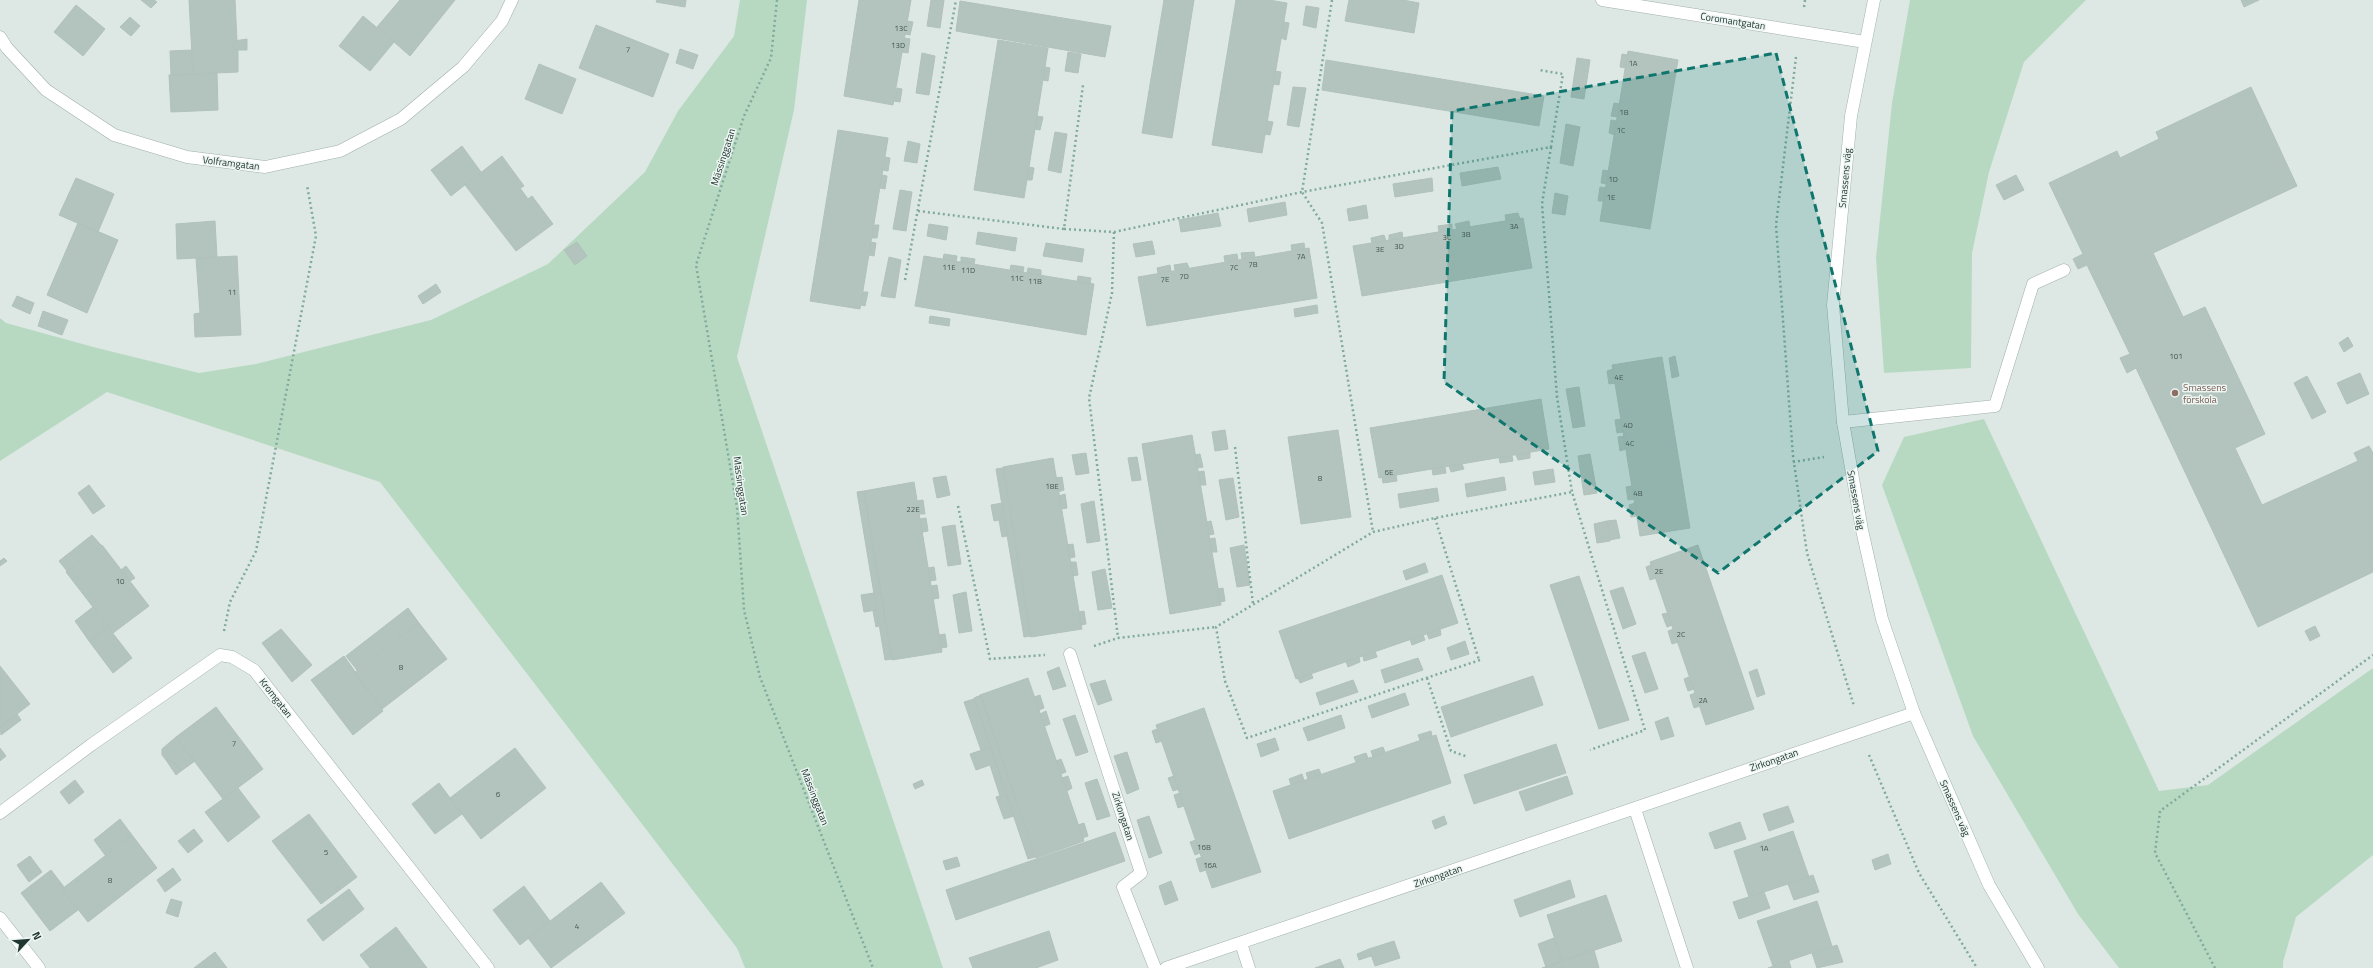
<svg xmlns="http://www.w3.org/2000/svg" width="2373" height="968" viewBox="0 0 2373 968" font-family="'Titillium Web',sans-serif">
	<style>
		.green { fill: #b7d9c1 }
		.building { fill: #b3c3bd; stroke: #b1c1bb }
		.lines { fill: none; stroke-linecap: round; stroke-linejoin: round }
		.lane-casing { stroke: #a1afab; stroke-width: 13 }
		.street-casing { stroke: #a1afab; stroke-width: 13 }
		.secondary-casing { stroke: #9eb3ac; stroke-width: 13 }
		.path { stroke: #80aa9e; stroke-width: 2.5; stroke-dasharray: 2 3; stroke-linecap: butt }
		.lane { stroke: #fff; stroke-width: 12 }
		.street { stroke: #fff; stroke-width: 12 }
		.secondary { stroke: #fff; stroke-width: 12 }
		.marked { fill: #0f766e; fill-opacity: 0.2; stroke: #0f766e; stroke-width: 3; stroke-dasharray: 8 5; stroke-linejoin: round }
		.education-dot { fill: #8d6e63; stroke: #edf5f2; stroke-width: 1.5 }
		.labels { text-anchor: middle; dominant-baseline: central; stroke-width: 3; stroke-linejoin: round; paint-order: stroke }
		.number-label { font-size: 8px; fill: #455954 }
		.street-label { font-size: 10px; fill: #203631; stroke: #edf5f2 }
		.education-label { font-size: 10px; fill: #785e54; stroke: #edf5f2; text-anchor: start }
	</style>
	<rect width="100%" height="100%" fill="#dde8e4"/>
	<path class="green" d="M740,0h67l-13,110 -57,247 206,611h-198l-8,-20 -357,-466 -273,-90 -107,69v-143l6,5 91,25 102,25 57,-9 175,-44 117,-56 97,-92 33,-61 56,-75z
		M1910,0h176l-62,62 -35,110 -17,81 -1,115 -87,5 -8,-115 16,-155z
		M1984,419l175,372 49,-6 165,-117v187l-77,62 -13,45v6h-164l-41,-54 -105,-178 -91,-251 22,-48z"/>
	<path class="building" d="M141,0h13l3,2 -6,6z
		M189,0h46l2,41h-3v9l4,-1v23l-45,2z
		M400,0h55l-45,56 -33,-29z
		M657,0h29l-1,7 -29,-5z
		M859,0h52l-18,105 -49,-9z
		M931,0h13l-4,28 -13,-2z
		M1164,0h30l-22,138 -30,-5z
		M1236,0h33l18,3 -25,150 -50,-8z
		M1349,0h54l16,3 -5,30 -69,-12z
		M2241,0h18l-15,7z
		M960,1l151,25 -6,31 -149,-26z
		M76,5l29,24 -22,27 -29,-24z
		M1306,6l13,2 -3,20 -13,-3z
		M363,16l31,26 -24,29 -31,-25z
		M130,17l10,9 -9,10 -11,-9z
		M907,21l6,1 -3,13 -5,-1z
		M1284,22l5,1 -3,17 -5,-2z
		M596,25l73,29 -16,43 -74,-29z
		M904,38l6,1 -2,14 -6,-1z
		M247,39v11h-13v-9z
		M998,40l50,8 -24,150 -50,-8z
		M680,49l18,6 -5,14 -17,-6z
		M192,50l1,24 -22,1 -1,-24z
		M1628,51l50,9 -28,169 -50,-8z
		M1068,52l13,2 -3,19 -13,-2z
		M922,53l13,3 -6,39 -13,-2z
		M1622,54l6,1 -2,13 -6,-1z
		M1577,58l13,2 -6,39 -13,-2z
		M1326,60l218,36 -5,30 -217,-36z
		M539,64l37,15 -14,35 -37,-15z
		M1045,67l5,1 -2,13 -5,-1z
		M1275,71l6,1 -2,13 -6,-1z
		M217,73l1,37 -47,2 -2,-37z
		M1293,87l13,1 -7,39 -12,-2z
		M2251,87l46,99 -144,67 30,64 22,-10 60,127 -30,14 27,57 96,-44 -4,-8 15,-7 4,7v119l-115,55 -122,-259 -9,5 -7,-15 10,-4 -43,-89 -9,4 -5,-10 10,-5 -34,-71 68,-32 3,7 39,-19 -3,-7z
		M897,88l5,1 -2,13 -6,-1z
		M1614,103l6,1 -2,13 -7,-1z
		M1037,116l6,1 -3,13 -5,-1z
		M1611,120l6,1 -2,14 -6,-2z
		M1267,121l6,1 -3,13 -5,-1z
		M1566,124l14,3 -7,39 -13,-3z
		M838,130l50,8 -28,171 -50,-8z
		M1055,132l12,2 -6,39 -13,-3z
		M908,141l12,3 -3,19 -13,-2z
		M462,146l19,26 -30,24 -20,-26z
		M502,156l22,30 -4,2 8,11 4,-3 21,28 -37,27 -51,-66z
		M885,157l5,1 -2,13 -6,-1z
		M1029,167l5,1 -2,12h-5z
		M1498,167l3,12 -39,7 -2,-13z
		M1603,170l6,1 -2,13 -6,-1z
		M882,175l5,1 -2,13 -5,-1z
		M2016,175l8,15 -20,10 -8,-15z
		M76,178l38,16 -16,38 -39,-17z
		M1432,178l1,13 -38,6 -2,-13z
		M1600,187l6,1 -2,13h-6z
		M900,190l12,2 -6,39 -13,-2z
		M1555,193l13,3 -3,19 -13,-2z
		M1285,202l2,13 -38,7 -2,-13z
		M1366,205l2,13 -19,3 -2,-12z
		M1218,213l3,13 -40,6 -2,-12z
		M1518,213l2,6 -14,2 -1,-6z
		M1523,218l9,50 -170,28 -9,-50z
		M215,221l2,36 -40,2 -1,-35z
		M1469,221l1,6 -13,2 -2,-5z
		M78,223l40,17 -31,73 -40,-18z
		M929,224l19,3 -2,13 -19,-4z
		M1452,224v6l-13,2 -1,-6z
		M874,225h5l-2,13h-5z
		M978,232l39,6 -2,13 -39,-7z
		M1402,232l1,6 -14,2v-5z
		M1384,235l2,6 -14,2 -1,-5z
		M1152,241l3,13 -19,3 -3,-13z
		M577,242l10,14 -12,9 -11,-15z
		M871,242l5,1 -2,13 -5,-1z
		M1046,243l38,6 -2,13 -39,-6z
		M1304,243l1,6 -13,2 -1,-6z
		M1309,248l8,50 -170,28 -9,-49z
		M1254,252l1,5 -13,2 -1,-6z
		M944,254l13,2 -1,6 -13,-3z
		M1237,254l1,6 -13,2 -1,-6z
		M237,256l4,79 -46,2 -1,-23 6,-1 -4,-55z
		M924,256l170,28 -8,51 -171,-29z
		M889,257l12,3 -6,38 -14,-2z
		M961,257l14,2 -1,5 -13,-2z
		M1187,263l2,5 -14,2 -1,-5z
		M1011,265l13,2 -1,6 -13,-3z
		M1170,265l1,6 -13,2 -1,-5z
		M1028,268l13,2v6l-14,-3z
		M1078,276l13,2 -1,6 -13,-2z
		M436,284l5,8 -18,12 -5,-8z
		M863,292h5l-3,14 -4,-1z
		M17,296l17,7 -4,11 -18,-8z
		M1317,305l1,8 -23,4 -1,-8z
		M43,311l25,9 -6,15 -24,-9z
		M930,316l20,3 -1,7 -20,-3z
		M2348,337l5,9 -9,6 -5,-9z
		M1675,356l4,20 -7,2 -3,-20z
		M1662,357l28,171 -50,8 -28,-171z
		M1613,369l2,14 -6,1 -2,-13z
		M2360,373l9,21 -22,10 -10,-21z
		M2307,376l19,36 -14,7 -18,-36z
		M1579,387l6,39 -12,2 -7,-39z
		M1541,399l8,50 -170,29 -9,-50z
		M1621,419l2,13 -6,1 -2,-13z
		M1225,430l3,19 -13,2 -3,-19z
		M1338,430l13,87 -50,7 -13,-87z
		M1192,435l29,170 -51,9 -28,-170z
		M1624,436l2,13 -6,2 -2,-14z
		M1086,453l3,20 -13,2 -4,-20z
		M1530,453v5l-12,2 -2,-5z
		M1200,454l3,13 -6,1 -2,-13z
		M1590,454l7,39 -13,2 -6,-39z
		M1512,456l1,5 -13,2 -1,-5z
		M1137,457l4,23 -9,1 -4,-23z
		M1053,458l29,171 -51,8 -28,-170z
		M1462,464l2,5 -13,3 -2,-6z
		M1445,467l1,6 -13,2 -1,-6z
		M1003,468l28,168 -7,1 -28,-168z
		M1553,469l2,13 -20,3 -2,-13z
		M1204,471l2,14h-6l-2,-13z
		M1396,475l1,6 -14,2 -1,-6z
		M946,476l4,19 -13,3 -4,-20z
		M1062,477l2,13 -6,2 -2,-14z
		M1504,477l2,13 -39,7 -2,-13z
		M1233,478l6,39 -13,3 -7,-40z
		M914,482l28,170 -50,8 -28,-169z
		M89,485l16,21 -12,8 -15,-21z
		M1632,486l3,13 -7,1 -2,-13z
		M1437,488l2,13 -39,7 -2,-14z
		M864,491l28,168 -7,1 -28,-168z
		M1065,494l2,14 -6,1 -2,-13z
		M923,500l2,14h-6l-2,-13z
		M1094,501l6,40 -13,2 -6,-39z
		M1002,503l2,16 -10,2 -3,-16z
		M1635,503l2,13 -6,1 -2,-12z
		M926,518l2,13 -6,1 -2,-13z
		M1004,519l3,17 -5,1 -3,-17z
		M1616,520l4,18 -10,2 -3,-19z
		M1211,521l3,13 -5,1 -3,-13z
		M1607,521l3,20 -13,2 -3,-19z
		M955,525l6,39 -13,2 -6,-39z
		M92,535l9,10 -34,26 -8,-10z
		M1215,538l2,14h-5l-3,-13z
		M1073,544l2,13 -6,1 -2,-13z
		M102,545l47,61 -36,27 -47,-61z
		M1244,545l6,40 -13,2 -7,-39z
		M1698,545l56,164 -48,16 -56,-163z
		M4,558l3,3 -7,5v-5z
		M1070,562h6l2,13 -5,1z
		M1425,563l3,9 -22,8 -3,-9z
		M1651,565l5,13 -6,2 -4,-13z
		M126,566l9,12 -5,3 -9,-11z
		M934,567l2,13 -6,1 -2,-13z
		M1105,569l7,39 -14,2 -6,-38z
		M1442,575l16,48 -162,56 -17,-48z
		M1579,576l50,144 -30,9 -49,-144z
		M937,585l2,13 -5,1 -3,-13z
		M1623,587l13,37 -13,5 -13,-38z
		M1223,588l2,13 -5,1 -2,-13z
		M966,592l6,39 -13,2 -6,-38z
		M874,593l2,17 -12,2 -3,-17z
		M93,607l15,20 -19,14 -14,-20z
		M408,608l11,15 -62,47 -11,-14z
		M876,610l3,16 -3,1 -3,-16z
		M1084,611l2,13 -6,1 -1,-13z
		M1668,613l4,12 -5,2 -5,-13z
		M419,623l28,36 -65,50 -28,-36z
		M2315,626l5,10 -10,5 -5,-10z
		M108,627l24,31 -19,15 -24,-32z
		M281,629l31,36 -20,17 -30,-39z
		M1440,629l1,6 -12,4 -2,-6z
		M1674,629l4,13 -6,2 -4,-13z
		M945,634l2,13 -6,1 -2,-13z
		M1423,635l2,5 -13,5 -2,-6z
		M1465,641l4,13 -18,6 -4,-12z
		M1375,651l2,6 -13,4 -1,-5z
		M1645,652l13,37 -13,4 -13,-37z
		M344,656l39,55 -30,24 -42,-55z
		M1359,657l1,5 -12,5 -2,-6z
		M1418,658l5,12 -38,13 -4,-13z
		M0,666l30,38 -30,23z
		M1059,667l7,19 -13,4 -6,-18z
		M1757,669l8,25 -8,3 -8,-25z
		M1311,673l2,5 -13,5 -2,-5z
		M1533,676l10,29 -92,32 -10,-30z
		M1689,677l5,12 -6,2 -4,-12z
		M1028,678l56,163 -48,17 -56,-163z
		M1105,680l7,20 -14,5 -8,-21z
		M1353,680l5,12 -38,13 -4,-12z
		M1405,693l4,12 -37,13 -4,-12z
		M1695,693l5,13 -6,2 -4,-13z
		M981,695l54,162 -7,2 -54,-161z
		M1040,695l4,13 -5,2 -5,-13z
		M974,699l17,48 -10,3 -17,-48z
		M216,707l47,62 -40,30 -47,-62z
		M1204,708l57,164 -49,16 -56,-163z
		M1046,711l4,13 -5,2 -5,-12z
		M17,714l4,6 -20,15 -1,-8z
		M1075,715l13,37 -12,4 -13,-37z
		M1341,715l4,13 -37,13 -5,-13z
		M1668,717l6,19 -13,4 -6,-18z
		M1157,729l5,12 -6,2 -4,-12z
		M1431,731l1,5 -12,4 -2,-5z
		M1436,735l15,48 -162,56 -16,-48z
		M176,737l19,24 -14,10 -7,-9 -8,-2 -4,-5v-6z
		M1275,738l4,12 -18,7 -4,-13z
		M1556,744l10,29 -92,31 -10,-29z
		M991,747l15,47 -6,2 -10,-31 -14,5 -6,-16z
		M1383,747l2,5 -12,5 -2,-6z
		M0,748l6,8 -6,5z
		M515,748l31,40 -65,51 -31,-41z
		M1127,752l12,37 -12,5 -13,-38z
		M1366,753l2,5 -12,4 -2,-5z
		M1061,759l5,13 -5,2 -5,-13z
		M166,760l8,2 7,9 -5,4z
		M1319,769l2,5 -13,5 -2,-6z
		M1302,774l2,6 -13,5 -2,-6z
		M1068,776l4,12 -5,3 -5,-13z
		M1174,776l5,13 -6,2 -5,-13z
		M1567,776l6,18 -47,17 -7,-19z
		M1097,779l13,37 -13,4 -12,-37z
		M75,780l9,12 -15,12 -9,-12z
		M922,780l2,5 -9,4 -2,-5z
		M439,783l23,31 -27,20 -23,-30z
		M238,788l22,29 -32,25 -23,-30z
		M1180,793l4,13 -6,2 -4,-13z
		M1006,794l8,22 -10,3 -8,-22z
		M1788,806l6,16 -25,9 -6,-17z
		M309,814l48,63 -36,27 -49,-63z
		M1149,816l13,37 -13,5 -12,-38z
		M1444,816l3,8 -12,5 -3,-8z
		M120,819l12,16 -27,20 -11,-15z
		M1740,822l6,17 -31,10 -6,-16z
		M1084,823l4,13 -6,2 -4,-13z
		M194,829l9,12 -15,12 -10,-12z
		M1793,831l16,46 -60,20 -15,-46z
		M1115,832l10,29 -169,59 -10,-30z
		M132,835l25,33 -69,54 -26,-33z
		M1196,840l4,13 -5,2 -5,-13z
		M1888,854l3,10 -16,6 -3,-10z
		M30,856l12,16 -13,10 -12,-17z
		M957,857l3,9 -14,4 -3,-9z
		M1202,857l4,13 -6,2 -4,-13z
		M173,868l8,12 -16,12 -8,-12z
		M51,870l13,17 -2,2 16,21 -28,21 -29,-38z
		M1813,875l6,17 -25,8 -6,-16z
		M1570,880l5,17 -55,20 -6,-17z
		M1171,881l7,19 -13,5 -6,-19z
		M601,882l24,31 -74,55 -23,-30z
		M524,886l26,35 -30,24 -27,-35z
		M349,889l15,20 -41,32 -16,-21z
		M1764,892l6,16 -31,11 -6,-17z
		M1606,895l16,46 -60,20 -15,-46z
		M171,899l11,3 -4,15 -12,-4z
		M1817,901l15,45 -59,20 -16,-45z
		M396,927l31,41h-57l-10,-13z
		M1049,931l9,29 -22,8h-63l-4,-10z
		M1554,938l8,23 -16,6 -8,-23z
		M1394,941l6,17 -25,8 -6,-17z
		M1837,945l6,17 -26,6 -5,-15z
		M1369,949l2,7 -12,4 -2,-6z
		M1594,950l5,18h-57l20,-7z
		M215,952l12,16h-33z
		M1340,959l4,9h-29z
		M1789,961l2,7h-23z"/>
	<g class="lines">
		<g class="lane-casing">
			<path id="lane" d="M1843,422l152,-16 38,-122 31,-14"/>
		</g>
		<g class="street-casing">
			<path id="street" d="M1602,0l263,42
				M0,37l7,11 39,42 68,45 73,22 78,10 75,-16 61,-32 62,-52 39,-46 10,-21
				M1070,654l71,219 -18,14 32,81
				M1635,809l52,159
				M0,813l91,-68 129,-90 12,2 22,13 234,298
				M0,918l39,50
				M1241,943l8,25
				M1166,968l748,-255"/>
		</g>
		<g class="secondary-casing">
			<path id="secondary" d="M1874,0l-23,116 -18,189 10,117 19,108 20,89 32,94 75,172 49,83"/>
		</g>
		<path class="path" d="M777,0l-6,58 -27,58 -48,149 41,242 7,103 16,67 113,291
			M1332,0l-30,192 20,31 51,309
			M1804,7l1,-7
			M1796,57l-20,168 17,231 14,97 47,153
			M1551,147l-9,57 15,193 15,95
			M918,211l146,18 19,-144
			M1064,229l50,3 188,-40 249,-45 12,-73 -24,-4
			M1114,232l-2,61 -23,105 29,240
			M905,280l51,-280
			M1235,447l18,157
			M1793,462l31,-5
			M958,506l32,153 55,-4
			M1435,518l44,142
			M224,631l6,-29 26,-51 60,-315 -9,-51
			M1094,646l24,-8 98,-11
			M1480,660l-233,78 -22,-57 -9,-54 157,-95 62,-14 137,-26 73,238 -55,20
			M1427,678l24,73 17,6
			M1869,755l50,118 58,95
			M2215,968l-60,-115 5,-42 213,-156"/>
		<use href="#lane" class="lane"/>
		<use href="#street" class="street"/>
		<use href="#secondary" class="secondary"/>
	</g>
	<path class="marked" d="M1776,53l102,398 -160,122 -274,-191 8,-271z"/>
	<circle class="education-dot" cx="2175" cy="393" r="4"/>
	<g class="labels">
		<g class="number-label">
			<text x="901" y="28">13C</text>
			<text x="898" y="45">13D</text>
			<text x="628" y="49">7</text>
			<text x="1633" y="63">1A</text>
			<text x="1624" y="112">1B</text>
			<text x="1621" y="130">1C</text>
			<text x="1613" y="179">1D</text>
			<text x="1611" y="197">1E</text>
			<text x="1514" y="226">3A</text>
			<text x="1466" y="234">3B</text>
			<text x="1447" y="237">3C</text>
			<text x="1399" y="246">3D</text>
			<text x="1380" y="249">3E</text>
			<text x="1301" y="256">7A</text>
			<text x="1253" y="264">7B</text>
			<text x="949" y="267">11E</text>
			<text x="1234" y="267">7C</text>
			<text x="968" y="270">11D</text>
			<text x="1184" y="276">7D</text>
			<text x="1017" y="278">11C</text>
			<text x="1165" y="279">7E</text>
			<text x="1035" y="281">11B</text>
			<text x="232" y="292">11</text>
			<text x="2176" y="356">101</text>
			<text x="1619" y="377">4E</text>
			<text x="1628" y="425">4D</text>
			<text x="1630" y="443">4C</text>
			<text x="1389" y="472">6E</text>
			<text x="1320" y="478">8</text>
			<text x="1052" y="486">18E</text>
			<text x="1638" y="493">4B</text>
			<text x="913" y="509">22E</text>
			<text x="1659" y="571">2E</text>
			<text x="120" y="581">10</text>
			<text x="1681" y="634">2C</text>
			<text x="401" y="667">8</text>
			<text x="1703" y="700">2A</text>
			<text x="234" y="743">7</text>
			<text x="498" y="794">6</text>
			<text x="1204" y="847">16B</text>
			<text x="1764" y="848">1A</text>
			<text x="326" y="852">5</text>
			<text x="1210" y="865">16A</text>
			<text x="110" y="880">8</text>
			<text x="577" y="926">4</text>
		</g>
		<g class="street-label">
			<text transform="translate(1733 21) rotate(9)">Coromantgatan</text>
			<text transform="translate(723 157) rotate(-72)">Mässinggatan</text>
			<text transform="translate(231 163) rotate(7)">Volframgatan</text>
			<text transform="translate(1845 178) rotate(-85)">Smassens väg</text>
			<text transform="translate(741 486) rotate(82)">Mässinggatan</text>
			<text transform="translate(1856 500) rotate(80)">Smassens väg</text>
			<text transform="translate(276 698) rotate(52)">Kromgatan</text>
			<text transform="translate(1774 760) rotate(-19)">Zirkongatan</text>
			<text transform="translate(815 797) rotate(69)">Mässinggatan</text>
			<text transform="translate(1955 808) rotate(66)">Smassens väg</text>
			<text transform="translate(1123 816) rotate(72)">Zirkongatan</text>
			<text transform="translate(1438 876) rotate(-19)">Zirkongatan</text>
		</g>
		<g class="education-label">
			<text x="2183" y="387">Smassens<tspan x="2183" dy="12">förskola</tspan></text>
		</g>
	</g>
	<g transform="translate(28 940) rotate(64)" stroke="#edf5f2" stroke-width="3" paint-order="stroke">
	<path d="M0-3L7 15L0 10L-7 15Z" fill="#203631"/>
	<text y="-6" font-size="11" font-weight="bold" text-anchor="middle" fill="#203631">N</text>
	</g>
</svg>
